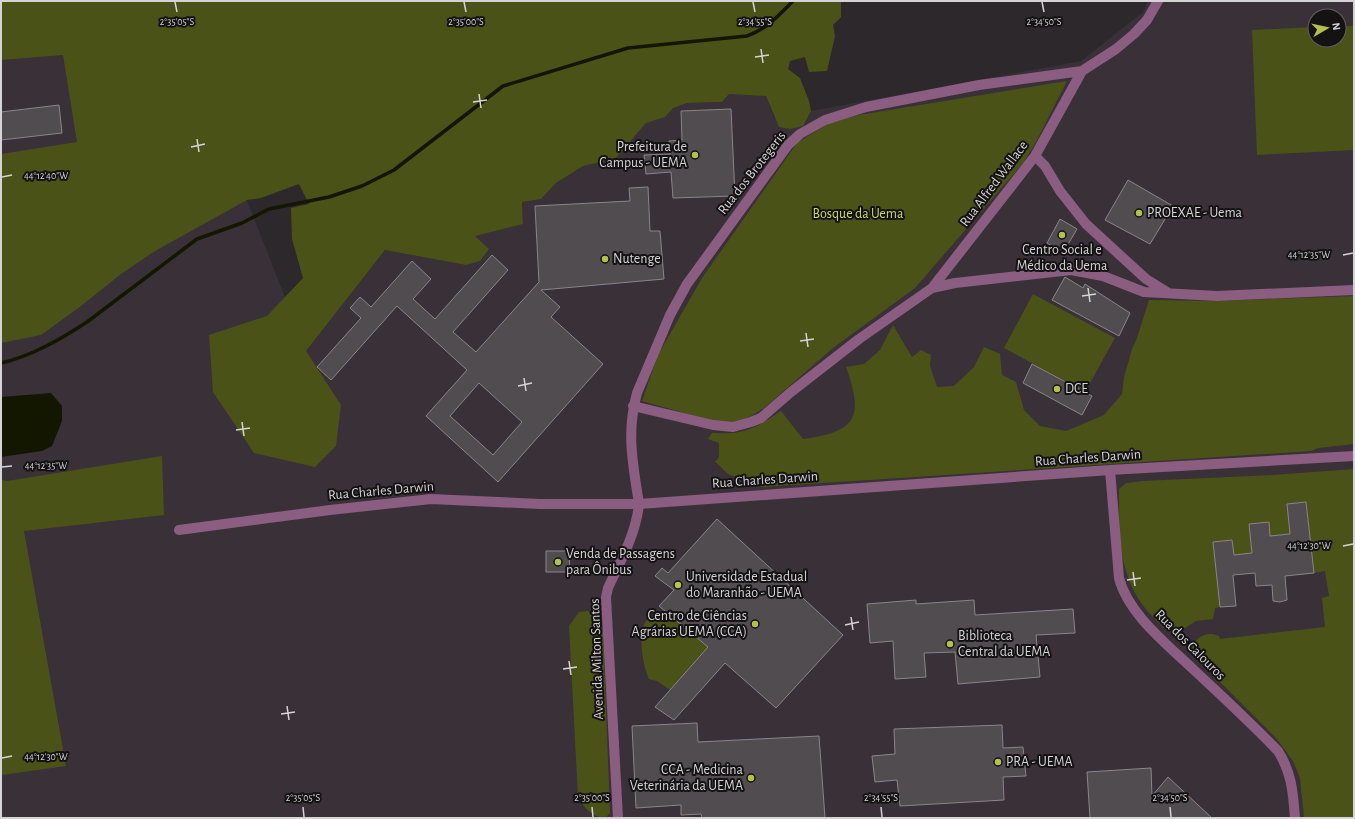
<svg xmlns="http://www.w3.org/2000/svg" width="1355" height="819" viewBox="0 0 1355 819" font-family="'Alegreya Sans',sans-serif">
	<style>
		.built { fill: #3a3037; fill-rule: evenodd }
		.green { fill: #4b5218 }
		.water { fill: #131700 }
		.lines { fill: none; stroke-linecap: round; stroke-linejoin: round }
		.stream { stroke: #131700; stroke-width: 3.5 }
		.building { fill: #504c4f; stroke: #8a8589; fill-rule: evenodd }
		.minor { stroke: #8a5d81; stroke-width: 10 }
		.ticks { fill: none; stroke: #d6d3d6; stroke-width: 1.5 }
		.poi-dot { fill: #b3c24b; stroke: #141213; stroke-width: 1.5 }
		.labels { text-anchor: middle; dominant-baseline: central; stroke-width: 4; stroke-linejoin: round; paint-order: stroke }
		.poi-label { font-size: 14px; fill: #d6d3d6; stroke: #141213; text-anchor: start }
		.street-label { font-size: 14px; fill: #d6d3d6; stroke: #141213 }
		.park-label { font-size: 14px; fill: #cada64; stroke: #141213 }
		.ticks-label { font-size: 10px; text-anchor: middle; fill: #d6d3d6; stroke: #141213; stroke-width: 4; stroke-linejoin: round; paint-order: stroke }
	</style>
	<rect width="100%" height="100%" fill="#2d282c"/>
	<path class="built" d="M1,1h168l137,350 79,-101 81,15 9,-29 48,-12 -1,-22 19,-3 15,-16 27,-17 32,-7 31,-36 18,-6 8,-9 15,-5 35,-1 7,-8 37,2 9,23 28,7 8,-15 270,-50 62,-49 5,-11h206v817h-1353zM1315,16h24v24h-24z"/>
	<path class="green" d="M1,1h840v16l-8,8 2,11 -8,35 -18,1 -4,-15 -15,4 -2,8 12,9 9,23 2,10 -8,15 -13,3 -11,-2 -13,-31 -37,-2 -7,8 -35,1 -14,5 -8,9 -19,6 -31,36 -32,7 -27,17 -15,16 -19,3 1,22 -48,12 14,13 -9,12 -14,4 -81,-15 -79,101 35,54 -5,41 -21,21 -61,-14 -41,-61 -4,-57 58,-19 36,-38 -11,-39 -1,-31 18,-4 -10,-20 -38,14 -14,2 -92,51 -34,23 -40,32 -40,29 -40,8v-189l76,-12 -14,-87 -62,5z
		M1339,26h15v124l-97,5 -5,-125 63,-3v13h24z
		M1067,81l-31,61 -12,20 -109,126 -82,60 -69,60 -20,12 -21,4 -81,-23 16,-46 44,-77 95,-135 32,-20 30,-8z
		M1033,294l82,44 -30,54 -81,-44z
		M1354,296v148l-36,4 -7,3 -550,36 -2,-9c-9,-3 -24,2 -32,-5 -4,-3 -7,-8 -12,-11l4,-5v-14l-11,-4 4,-6c33,2 42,-4 69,-22l22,28c54,-7 61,-22 43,-72l18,-3 16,-14 13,-25 19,32 9,-7 10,5 -1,11 7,21 17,-1 20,-19 10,-20 16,7 2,21 14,7 8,28 16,16 26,5 38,-16 18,-21 2,-17 8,-28 5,-11 12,-38 68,1z
		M162,456l2,59 -140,16 42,235 -65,9v-295l6,1z
		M1354,469v349h-50l-4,-40 -7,-17 -16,-22 -88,-88c7,-13 16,-21 30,-15l1,3 105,-12 -3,-29 7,-2 -4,-25 -11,2 -8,-71 -19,2 3,30 -20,2 -1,-14 -20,2 3,29 -18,2 -21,-13 7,65 -5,1 -2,11 -17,2 -22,14c-8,-4 -14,-11 -21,-18 -35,-35 -34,-81 -34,-128l7,-6 17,-2 130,-6z
		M588,611c9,4 11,11 15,20l7,182 -5,5c-12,-1 -23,-11 -27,-22l-9,-170 10,-14z
		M666,612l42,35 -38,43 -13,-9 -8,-2c-6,-13 -13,-49 -1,-60 4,-4 13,-5 18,-7z"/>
	<path class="water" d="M51,393l11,13v15l-10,25 -10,5 -41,6v-60z"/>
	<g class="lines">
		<path class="stream" d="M1,363c31,-7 60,-24 86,-41l110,-83 45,-16 27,-14 60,-12 33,-11 32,-16 109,-84 125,-38 119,-12c20,-7 32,-21 46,-35"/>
	</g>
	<path class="building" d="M59,105l3,28 -61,7v-28z
		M731,109l4,87 -62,2 -2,-26 -25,2 -2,-19 26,-1 -1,-13 13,-1 -1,-29z
		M1128,180l45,26 -23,38 -45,-24z
		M648,187l2,44h10l4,48 -123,11 19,17 -9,10 52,47 -105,118 -72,-66 41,-46 -70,-64 -66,74 -14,-13 44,-49 -11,-10 10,-11 11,10 41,-46 19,18 -18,20 22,20 57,-64 16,15 -55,62 23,20 63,-70 -4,-76 95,-5 -1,-13zM479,383l43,39 -29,33 -43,-39z
		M1060,219l17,10 -14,24 -16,-10z
		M1065,277l18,11 2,-4 45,29 -11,23 -67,-36z
		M1032,364l60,32 -10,19 -59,-32z
		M1306,502l8,71 -29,3 2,24 -7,2 -7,-1 -1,-16 -16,1 -1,-13 -22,2 3,31 -16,1 -7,-65 19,-2 2,15 18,-2 -3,-29 20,-2 1,14 20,-2 -3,-30z
		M717,519l126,116 -67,73 -51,-45 -51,57 -19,-13 53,-60 -49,-41 15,-16 -19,-14 7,-8 6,5z
		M546,551h23l1,21h-24z
		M916,600v4l58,-4 1,15 98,-6 2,24 -39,2 4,42 -82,7 -3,-32 -31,1 2,24 -31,2 -2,-38 -23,2 -3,-39z
		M697,723l1,19 121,-6 6,82h-123l-1,-4 -20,1v-10l-45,3 -4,-82z
		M1002,725l1,23 20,-1 3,29 -23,1 1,23 -104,6 -3,-26 -22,2 -3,-26 23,-2 -1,-25z
		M1151,768l1,28 16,-19 44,41h-122l-3,-46z"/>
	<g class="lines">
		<path class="minor" d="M1035,156l10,10 15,25 26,33 60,55 21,13
			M932,288l103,-132 47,-85
			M633,406l80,19 20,2 18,-5 10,-4 30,-26 68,-53 73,-51 23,-5 116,-13 32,6 41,16 73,4 137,-6
			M1110,470l9,108c9,36 49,67 75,92 28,26 57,53 84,81 14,22 15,42 17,67
			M179,530l151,-20 101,-11 109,5h99l471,-34 244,-14
			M618,818l-12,-221 2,-9c13,-28 28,-54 31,-84 -6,-40 -13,-71 -2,-111l33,-78 17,-31 101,-139 12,-11 25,-14 41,-13 113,-22 103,-14 34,-22 18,-15 13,-14 11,-19"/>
	</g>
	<path class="ticks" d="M175,2l2,10M464,2l2,10M753,2l2,10M1042,2l2,10M761,49l2,14M755,57l14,-2M479,94l2,14M473,102l14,-2M197,139l2,13M191,147l14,-3M2,177l10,-2M1343,255l10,-2M1088,288l2,14M1082,296l14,-2M806,333l2,14M800,341l14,-2M524,378l2,13M518,386l14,-3M242,422l2,14M236,430l14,-2M2,467l10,-1M1343,546l10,-2M1133,572l2,14M1127,580l14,-2M851,617l2,13M845,625l14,-3M569,661l2,14M563,669l14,-2M287,706l2,14M281,714l14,-2M2,758l10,-2M303,807l1,10M592,807l1,10M881,807l1,10M1170,807l1,10"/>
	<g class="poi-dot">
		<circle cx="695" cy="155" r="4"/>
		<circle cx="1139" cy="213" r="4"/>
		<circle cx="1062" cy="235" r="4"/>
		<circle cx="605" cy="259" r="4"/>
		<circle cx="1057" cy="389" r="4"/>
		<circle cx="558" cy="562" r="4"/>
		<circle cx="678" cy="585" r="4"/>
		<circle cx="755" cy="624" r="4"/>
		<circle cx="950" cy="644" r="4"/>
		<circle cx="998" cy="762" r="4"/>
		<circle cx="751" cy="778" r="4"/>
	</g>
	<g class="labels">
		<g class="poi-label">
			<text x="687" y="147" text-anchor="end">Prefeitura de<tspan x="687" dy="16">Campus - UEMA</tspan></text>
			<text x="1147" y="213">PROEXAE - Uema</text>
			<text x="1062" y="250" text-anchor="middle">Centro Social e<tspan x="1062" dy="16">Médico da Uema</tspan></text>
			<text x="613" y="259">Nutenge</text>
			<text x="1065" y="389">DCE</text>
			<text x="566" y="554">Venda de Passagens<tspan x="566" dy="16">para Ônibus</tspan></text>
			<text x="686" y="577">Universidade Estadual<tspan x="686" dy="16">do Maranhão - UEMA</tspan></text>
			<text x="747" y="616" text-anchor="end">Centro de Ciências<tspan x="747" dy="16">Agrárias UEMA (CCA)</tspan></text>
			<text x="958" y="636">Biblioteca<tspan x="958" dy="16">Central da UEMA</tspan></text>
			<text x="1006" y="762">PRA - UEMA</text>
			<text x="743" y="770" text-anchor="end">CCA - Medicina<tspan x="743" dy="16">Veterinária da UEMA</tspan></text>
		</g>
		<g class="street-label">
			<text transform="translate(752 173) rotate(-52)">Rua dos Brotegeris</text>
			<text transform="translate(994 184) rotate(-53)">Rua Alfred Wallace</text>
			<text transform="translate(1088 458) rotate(-4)">Rua Charles Darwin</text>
			<text transform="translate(765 480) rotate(-4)">Rua Charles Darwin</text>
			<text transform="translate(381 491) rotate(-5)">Rua Charles Darwin</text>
			<text transform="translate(1190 645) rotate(45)">Rua dos Calouros</text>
			<text transform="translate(597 659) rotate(-92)">Avenida Milton Santos</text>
		</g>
		<g class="park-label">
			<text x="858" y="214">Bosque da Uema</text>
		</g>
	</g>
	<g class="ticks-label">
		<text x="177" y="25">2°35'05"S</text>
		<text x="466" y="25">2°35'00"S</text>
		<text x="755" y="25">2°34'55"S</text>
		<text x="1044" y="25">2°34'50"S</text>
		<text x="46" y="179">44°12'40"W</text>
		<text x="1309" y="258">44°12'35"W</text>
		<text x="46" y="469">44°12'35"W</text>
		<text x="1309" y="549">44°12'30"W</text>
		<text x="46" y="760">44°12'30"W</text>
		<text x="303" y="801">2°35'05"S</text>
		<text x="592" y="801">2°35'00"S</text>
		<text x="881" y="801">2°34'55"S</text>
		<text x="1170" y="801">2°34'50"S</text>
	</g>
	<rect width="1355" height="819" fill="none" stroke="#d6d3d6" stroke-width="4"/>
	<g transform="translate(1327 28) rotate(81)"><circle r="19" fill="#141213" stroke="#625f61"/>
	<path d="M0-3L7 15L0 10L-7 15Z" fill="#b3c24b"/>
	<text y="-6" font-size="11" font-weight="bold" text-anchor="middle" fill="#d6d3d6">N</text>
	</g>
</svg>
